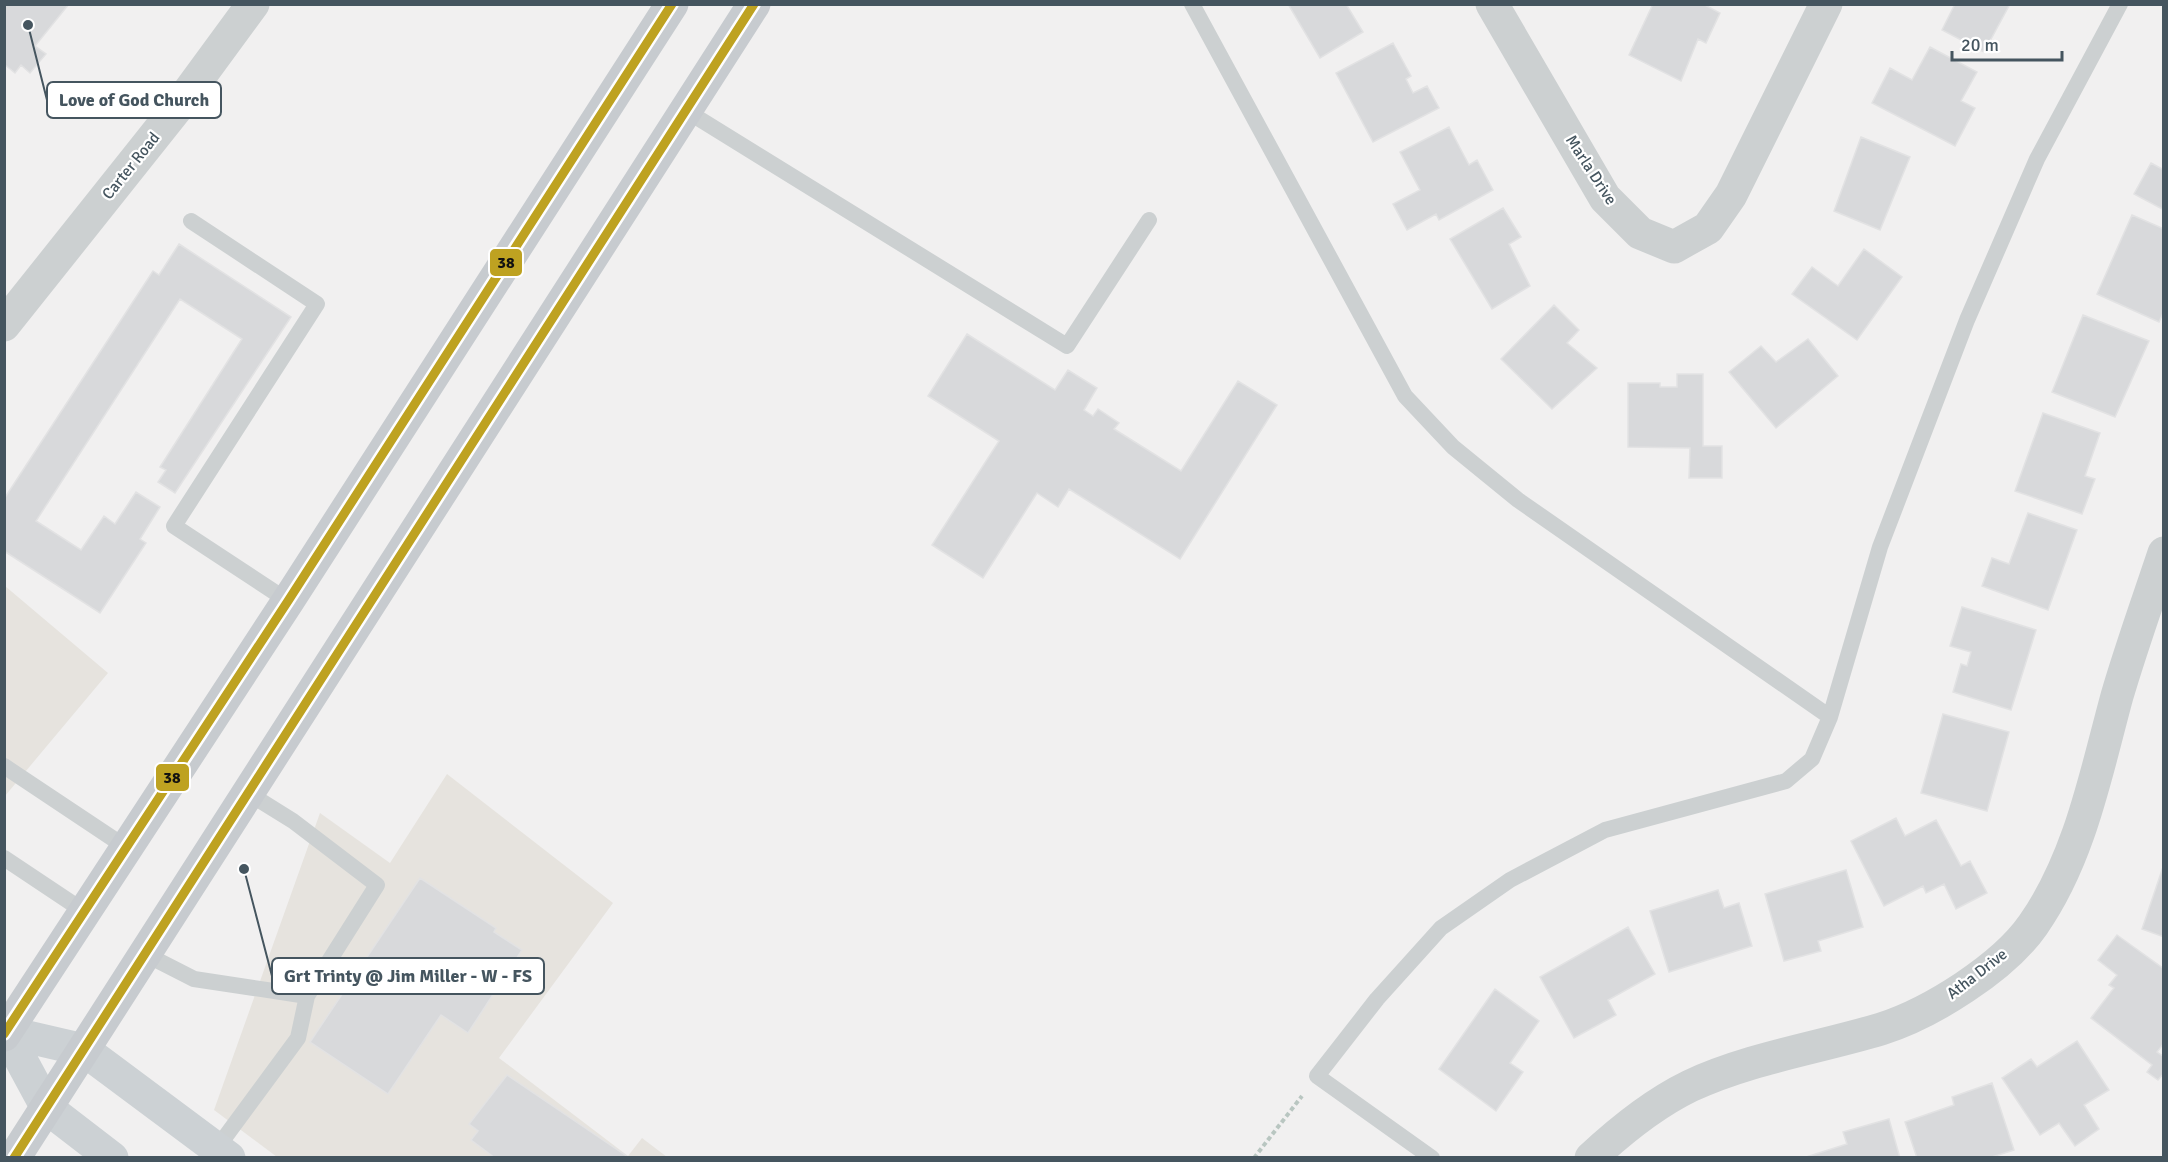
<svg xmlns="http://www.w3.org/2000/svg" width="2168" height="1162" viewBox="0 0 2168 1162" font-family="Signika,sans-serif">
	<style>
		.commercial { fill: #e6e3de }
		.building { fill: #d8d9db; stroke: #e2e2e3; stroke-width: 1.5 }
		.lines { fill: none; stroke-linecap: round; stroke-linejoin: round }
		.path { stroke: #b9c6c1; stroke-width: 4; stroke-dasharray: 4.5 3; stroke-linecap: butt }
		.service { stroke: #ccd0d1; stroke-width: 16 }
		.minor { stroke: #ccd0d1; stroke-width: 33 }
		.secondary { stroke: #ccd1d4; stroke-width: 33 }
		.primary { stroke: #c7cbcf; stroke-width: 33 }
		.bus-1-casing { stroke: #fff; stroke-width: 14 }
		.bus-1 { stroke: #bea221; stroke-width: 9 }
		.labels { text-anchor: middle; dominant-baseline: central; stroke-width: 4.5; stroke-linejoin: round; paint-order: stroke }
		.street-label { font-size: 16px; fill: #45555f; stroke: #fff }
		.leader { fill: none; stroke: #45555f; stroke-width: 2 }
		.callout-dot { fill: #45555f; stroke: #fff; stroke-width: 2 }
		.callout { fill: #fff; stroke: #45555f; stroke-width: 2 }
		.callout-label { font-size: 18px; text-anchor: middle; font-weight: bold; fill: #45555f }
		.line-badge { stroke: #fff; stroke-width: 2 }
		.pale-badge-label { font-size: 16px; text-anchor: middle; font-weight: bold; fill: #111 }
	</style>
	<rect width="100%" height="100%" fill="#f1f0f0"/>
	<path class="commercial" d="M5,586l103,87 -103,123z
		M447,774l166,129 -114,155 129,98 14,-18 25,19h-390l-63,-47 106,-297 70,50z"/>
	<path class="building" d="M4,4h65l-34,42 11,8 -16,19 -9,-8 -6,8 -11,-9z
		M1288,4h58l17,28 -43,26z
		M1653,4h50l17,9 -14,30 -8,-4 -17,42 -52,-26z
		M1955,4h55l-26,48 -42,-22z
		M1393,43l18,33 -5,3 7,14 14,-7 12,22 -66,34 -37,-69z
		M1930,47l47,25 -16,29 14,7 -20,38 -83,-43 18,-35 22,12z
		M1449,127l20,38 8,-5 16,30 -54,30 -3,-6 -29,16 -14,-26 27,-14 -20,-38z
		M1861,137l49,20 -30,73 -46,-19z
		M2151,163l13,7v40l-30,-16z
		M1503,208l18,29 -12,7 21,42 -38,23 -42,-70z
		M2132,215l32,14v82l-5,11 -62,-28z
		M179,244l112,73 -116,176 -17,-11 8,-12 -6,-3 82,-128 -62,-40 -144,222 45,29 23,-34 11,8 21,-32 24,15 -20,32 6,4 -46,70 -96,-62v-52l149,-228 6,4z
		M1864,249l38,28 -45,63 -65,-46 20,-27 26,19z
		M1554,305l25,25 -12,13 30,25 -45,41 -51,-50z
		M2083,315l66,26 -34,76 -63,-25z
		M967,334l88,56 13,-20 29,18 -13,22 9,6 5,-7 21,14 -5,6 67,42 57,-90 39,24 -97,154 -111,-70 -11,18 -21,-14 -54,85 -51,-33 67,-104 -71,-45z
		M1808,339l30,37 -62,52 -47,-56 32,-26 15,16z
		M1677,374h26v72h19v32h-33l1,-30 -62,-1v-64h32v4h17z
		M2043,413l57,20 -15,43 10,3 -13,35 -67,-23z
		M2028,513l49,17 -29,80 -66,-24 10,-28 17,6z
		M1962,607l74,23 -25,80 -58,-18 8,-28 6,2 4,-14 -21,-6z
		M1943,714l66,18 -22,79 -66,-18z
		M1896,818l9,18 31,-16 25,46 9,-5 17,32 -31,16 -12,-25 -18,9 -3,-7 -39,20 -33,-65z
		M2164,864v73l-22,-8z
		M1846,870l17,57 -45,14 3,10 -37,10 -19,-67z
		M420,878l76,50 -2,4 28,18 -54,83 -27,-18 -53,79 -78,-52z
		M1718,890l6,18 15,-5 13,43 -83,26 -19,-61z
		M1628,927l27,47 -47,26 8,15 -42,23 -34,-61z
		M2117,935l47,34v74l-7,9 7,5v16l-6,7 -11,-8 5,-7 -61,-47 23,-30 -5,-3 8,-10 -19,-15z
		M1495,989l44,32 -29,42 13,9 -27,39 -57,-42z
		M2077,1041l32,49 -25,15 15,24 -24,17 -16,-23 -19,12 -38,-57 29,-19 6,8z
		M507,1075l121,82 -133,1 -24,-18 7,-9 -9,-7z
		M1992,1083l22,67 -25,8h-72l-12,-36 49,-17 -2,-8z
		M1889,1119l11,39h-97l44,-14 -4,-12z"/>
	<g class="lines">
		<path class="path" d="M1254,1158l48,-62"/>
		<path class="service" d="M1192,4l213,392 48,51 65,53 312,217
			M685,110l382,236 82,-126
			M191,221l126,83 -143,222 114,75
			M4,766l123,82
			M4,858l81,54
			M145,954l49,25 113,17 70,-111 -84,-64 -45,-28
			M217,1148l81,-110 9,-42
			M1432,1158l-115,-82 60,-77 64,-71 69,-48 95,-50 181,-49 26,-22 18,-42 50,-170 87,-227 70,-161 83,-155"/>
		<path class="minor" d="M1492,4l113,194 35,35 34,14 34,-19 23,-33 95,-191
			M4,325l172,-216 77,-105
			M1591,1158c30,-28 62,-54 99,-72 60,-28 128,-38 191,-57 50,-16 122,-61 152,-104 47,-67 63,-152 84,-229 14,-48 31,-95 47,-143"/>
		<path class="secondary" d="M6,1032l78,18 145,108
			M6,1032l41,76 65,50"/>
		<path class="primary" d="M4,1035l284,-434 384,-597
			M14,1158l740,-1154"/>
		<g class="bus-1-casing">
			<path id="bus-1" d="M4,1034l284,-433 384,-597
				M14,1158l740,-1154"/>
		</g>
		<use href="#bus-1" class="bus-1"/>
	</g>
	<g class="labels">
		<g class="street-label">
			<text transform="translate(131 166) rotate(-51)">Carter Road</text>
			<text transform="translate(1591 170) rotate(57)">Marla Drive</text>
			<text transform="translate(1977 974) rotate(-38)">Atha Drive</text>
		</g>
	</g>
	<path class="leader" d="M28 25L47 100M244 869L272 976"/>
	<g class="callout-dot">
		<circle cx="28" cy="25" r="6"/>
		<circle cx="244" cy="869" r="6"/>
	</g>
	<g class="callout">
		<rect x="47" y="82" width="174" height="36" rx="6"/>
		<rect x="272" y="958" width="272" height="36" rx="6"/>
	</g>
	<g class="callout-label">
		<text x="134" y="106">Love of God Church</text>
		<text x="408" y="982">Grt Trinty @ Jim Miller - W - FS</text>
	</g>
	<g class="line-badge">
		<rect x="489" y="248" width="34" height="29" rx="6" fill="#bea221"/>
		<rect x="155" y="763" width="35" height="29" rx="6" fill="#bea221"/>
	</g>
	<g class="pale-badge-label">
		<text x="506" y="268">38</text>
		<text x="172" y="783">38</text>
	</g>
	<rect width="2168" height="1162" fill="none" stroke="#45555f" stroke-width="12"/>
	<path d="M1952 51v9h110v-9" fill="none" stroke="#45555f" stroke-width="3"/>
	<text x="1961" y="51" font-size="18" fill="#45555f" stroke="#ffffff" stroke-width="4.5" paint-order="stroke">20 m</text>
</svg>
